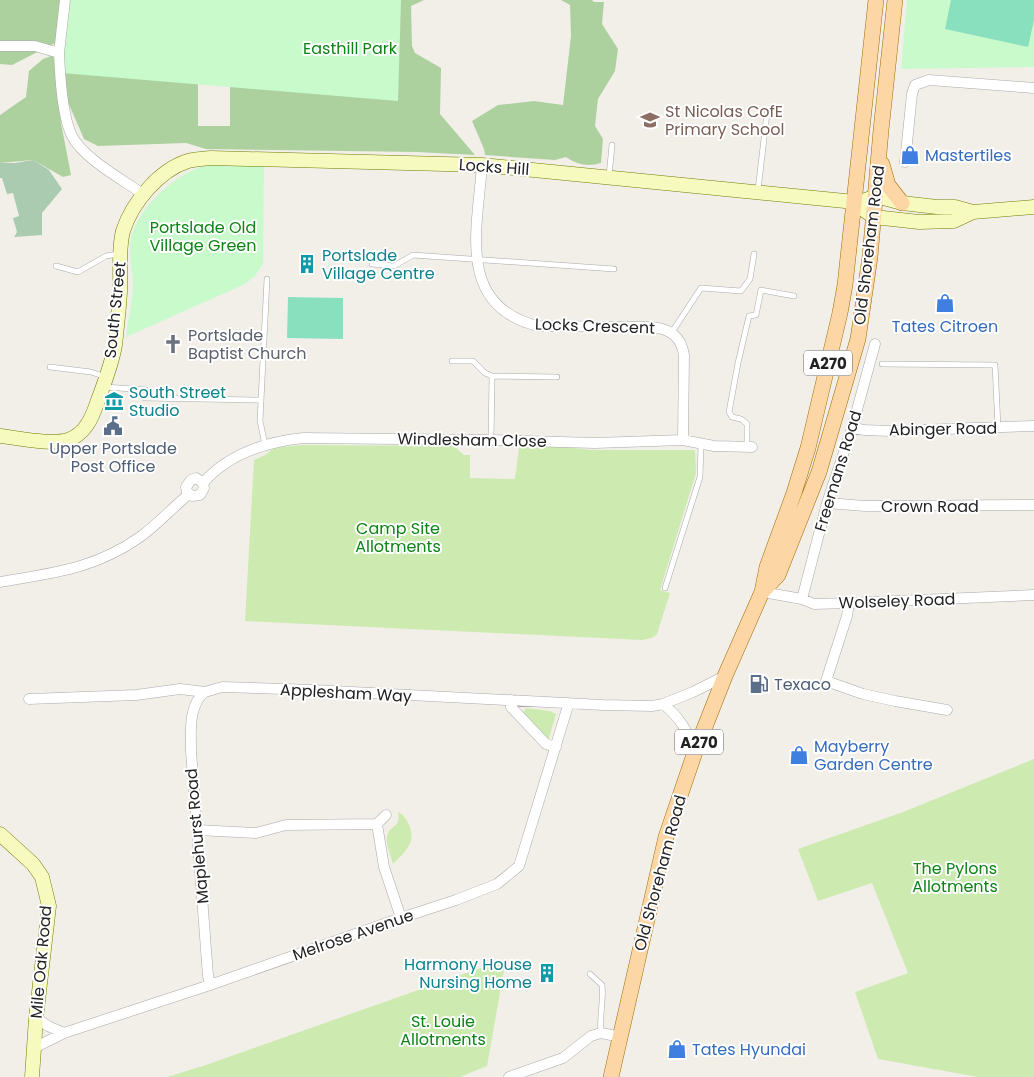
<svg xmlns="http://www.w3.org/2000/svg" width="1034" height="1077" viewBox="0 0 1034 1077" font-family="Poppins,sans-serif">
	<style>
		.grass { fill: #cdebb0 }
		.forest { fill: #add19e }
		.cemetery { fill: #aacbaf }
		.park { fill: #c8facc }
		.pitch { fill: #88e0be }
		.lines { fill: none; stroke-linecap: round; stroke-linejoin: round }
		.lane-casing { stroke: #a9a9a9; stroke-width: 6 }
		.street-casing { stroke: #a9a9a9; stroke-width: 11 }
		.secondary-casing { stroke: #707d05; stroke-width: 15 }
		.primary-casing { stroke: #a06b00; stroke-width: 16 }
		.lane { stroke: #fff; stroke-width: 5 }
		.street { stroke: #fff; stroke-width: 10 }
		.secondary { stroke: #f7fabf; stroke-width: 14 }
		.primary { stroke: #fcd6a4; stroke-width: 15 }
		.labels { text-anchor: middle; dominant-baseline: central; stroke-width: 4; stroke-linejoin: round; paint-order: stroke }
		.shield { fill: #fff; stroke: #646464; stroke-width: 1 }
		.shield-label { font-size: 15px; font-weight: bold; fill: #222 }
		.park-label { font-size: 16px; fill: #0c8416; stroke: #fff }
		.education-label { font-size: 16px; fill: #785e54; stroke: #fff; text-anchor: start }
		.shop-label { font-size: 16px; fill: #366cbe; stroke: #fff; text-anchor: start }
		.street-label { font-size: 16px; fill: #222; stroke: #fff }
		.culture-label { font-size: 16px; fill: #0d838f; stroke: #fff; text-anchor: start }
		.worship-label { font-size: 16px; fill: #5b616d; stroke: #fff; text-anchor: start }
		.service-label { font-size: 16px; fill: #4e5e75; stroke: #fff }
	</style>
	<rect width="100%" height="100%" fill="#f2efe9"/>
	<path class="grass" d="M300,445l154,1 10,9h6v23l45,1 4,-32h47l25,3h104l1,23 -36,117 10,3 -13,41 -5,4 -10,2 -397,-19 9,-161 11,-5 9,-7z
		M526,708l24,3 6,3 -7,24h-2l-25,-24z
		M1034,759v318h-56l-100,-18 -23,-67 53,-19 -36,-90 -54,18 -20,-52 105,-37z
		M398,812c7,4 9,8 12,15 6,16 -6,26 -17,37 -2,-8 -8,-21 -6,-28 3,-12 14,-7 11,-24z
		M506,959l-19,107 -27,11h-293l39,-12z"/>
	<path class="forest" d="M0,0h61v40l-49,25 -12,-1z
		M368,0h56l-13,6 1,40 3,7 26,15 -1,46 35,41 -58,-3 -211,-3 -20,-6 -88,3 -14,-7 -27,-62 4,46 10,52 -8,2 -30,-17 -33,3v-48l26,-18 3,-26 14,-12 32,-12 123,19v60h32v-52z
		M561,0h31l2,2h10l-2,22 16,25 -3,22 -17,28 -3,27 8,13 -2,24c-12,4 -24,2 -35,-6l-11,3 -70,-5 -1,-6 -12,-28 26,-16 36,-4 29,4 8,-69 -1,-31z"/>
	<path class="cemetery" d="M33,160l16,10 13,19 -20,24v22l-28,2 3,-5 -4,-14 6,-2 -6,-23 -6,1 -5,-16h-2v-15h15z"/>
	<path class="park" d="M65,0h336l-3,101 -336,-28z
		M907,0h127v67l-133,2z
		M264,163l-1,101 -8,12 -10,8 -119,53c2,-17 6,-34 7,-50 0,-13 -4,-30 -3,-42 4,-36 49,-77 84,-81 17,-2 34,0 50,-1z"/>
	<path class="pitch" d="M951,0h83v20l-6,27 -83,-18z
		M288,297l55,1v41l-56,-1z"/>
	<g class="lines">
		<g class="lane-casing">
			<path id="lane" d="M609,176l3,-31
				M758,190l9,-77
				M372,264l22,2 19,-11 201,14
				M56,266l22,6 28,-16 12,-2
				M672,332l29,-44 40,3 9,-12 4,-25
				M452,361h21l12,12 7,3
				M882,364l113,1 3,62
				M50,367l41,5 15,5
				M105,387l41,3 -1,8 116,2
				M491,440l1,-64 65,1
				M265,445l-5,-24 7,-142
				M747,446v-22l-6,-5 -9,-2 -3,-5 9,-49 11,-47 7,-1 5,-25 33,6
				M665,588l35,-111 1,-33
				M590,974l12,11c2,16 -3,32 -1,48"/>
		</g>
		<g class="street-casing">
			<path id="street" d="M0,46h35l24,7c1,23 3,63 13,83 11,22 51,44 71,58
				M59,53l6,-53
				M905,162l7,-68 3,-9 14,-5 105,8
				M482,165c-4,61 -27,141 56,161l114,1c18,2 29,9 32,28l-1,85
				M852,428l13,2 24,1 145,-5
				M203,483l-7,-5 -5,2 -5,7 1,5 5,4 8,-1 4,-7 -1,-5c25,-29 63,-41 100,-45l188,2 104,3 88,-3 31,6 38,1
				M827,503l38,3 169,-1
				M0,582c52,-9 95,-13 140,-45 18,-13 32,-29 49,-43
				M762,592l40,7 12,5 35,-1 185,-8
				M802,599l25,-96 25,-75 23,-84
				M849,603l-2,13 -21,65 37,13 32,7 52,9
				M205,692c-17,13 -14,40 -14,59l17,225 2,9
				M29,699l107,-4 44,-6 25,3 17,-5 92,3 289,15 49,1 11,-2 30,-12 32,-16
				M511,700v7l35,37 10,3
				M663,704c17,13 25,28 32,48
				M377,824l9,-9
				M197,830l59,3 30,-8 91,-1 7,43 17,51
				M36,1018l12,8 16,7
				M34,1048l30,-15 146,-48 191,-67 55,-18 41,-16 22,-18 48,-157v-6
				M509,1077l54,-19 28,-22 10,-3 20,4"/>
		</g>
		<g class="secondary-casing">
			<path id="secondary" d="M855,204l21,-8 26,7 35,4h18l18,5
				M0,436c19,2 50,9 68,4 17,-6 24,-22 29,-37 7,-19 15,-39 18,-58 2,-18 4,-36 5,-53 1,-20 -2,-42 3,-61 9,-28 36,-61 65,-70 7,-2 15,-2 23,-3l271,7 363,36 10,3 19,13 45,5 35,-1 19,-9 61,-5
				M0,834l33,30 9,13 7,29 -13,112 -4,59"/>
		</g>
		<g class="primary-casing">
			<path id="primary" d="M882,164l6,21 14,18
				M762,592l16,-17 41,-103 39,-133 12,-82 11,-127 14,-130
				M611,1077l55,-240 29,-85 30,-76 37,-84 5,-25 27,-74 14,-45 32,-135 5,-28 31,-285"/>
		</g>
		<use href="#lane" class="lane"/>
		<use href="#street" class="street"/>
		<use href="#secondary" class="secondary"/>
		<use href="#primary" class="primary"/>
	</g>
	<defs>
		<g id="school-bare" transform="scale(1.5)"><path d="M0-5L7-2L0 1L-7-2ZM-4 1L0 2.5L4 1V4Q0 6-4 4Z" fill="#8d6e63" stroke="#fff" stroke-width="2.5" paint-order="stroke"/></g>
		<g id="shop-bare" transform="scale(1.5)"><path d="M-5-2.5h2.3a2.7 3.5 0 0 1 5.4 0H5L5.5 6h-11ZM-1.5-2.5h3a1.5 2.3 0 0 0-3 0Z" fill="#3f7fe0" stroke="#fff" stroke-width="2.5" paint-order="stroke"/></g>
		<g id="building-bare" transform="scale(1.5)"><path d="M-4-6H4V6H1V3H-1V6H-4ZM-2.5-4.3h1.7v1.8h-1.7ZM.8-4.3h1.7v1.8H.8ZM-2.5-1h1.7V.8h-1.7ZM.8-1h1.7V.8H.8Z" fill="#0f9aa8" stroke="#fff" stroke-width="2.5" paint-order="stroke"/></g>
		<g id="church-bare" transform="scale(1.5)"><path d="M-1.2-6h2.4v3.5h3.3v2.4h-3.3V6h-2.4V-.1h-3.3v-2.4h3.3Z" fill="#6b7280" stroke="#fff" stroke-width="2.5" paint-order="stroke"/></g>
		<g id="museum-bare" transform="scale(1.5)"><path d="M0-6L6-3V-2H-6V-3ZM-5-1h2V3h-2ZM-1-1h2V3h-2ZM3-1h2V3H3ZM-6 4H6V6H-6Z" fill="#0f9aa8" stroke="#fff" stroke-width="2.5" paint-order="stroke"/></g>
		<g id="civic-bare" transform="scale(1.5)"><path d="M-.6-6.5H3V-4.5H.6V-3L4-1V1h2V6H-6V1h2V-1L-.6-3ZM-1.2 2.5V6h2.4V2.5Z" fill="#5c6f8a" stroke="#fff" stroke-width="2.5" paint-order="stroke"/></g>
		<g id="fuel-bare" transform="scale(1.5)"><path d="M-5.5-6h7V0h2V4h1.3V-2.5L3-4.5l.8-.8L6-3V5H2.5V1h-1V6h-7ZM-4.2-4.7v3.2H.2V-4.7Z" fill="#5c6f8a" stroke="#fff" stroke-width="2.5" paint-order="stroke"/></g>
	</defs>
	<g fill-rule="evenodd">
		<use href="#school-bare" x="650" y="120"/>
		<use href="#shop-bare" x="910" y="155"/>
		<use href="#building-bare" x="307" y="264"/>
		<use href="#shop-bare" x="945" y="303"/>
		<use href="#church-bare" x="173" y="344"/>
		<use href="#museum-bare" x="114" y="401"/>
		<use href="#civic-bare" x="113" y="426"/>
		<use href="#fuel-bare" x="759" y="684"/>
		<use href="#shop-bare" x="799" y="755"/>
		<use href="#building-bare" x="547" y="973"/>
		<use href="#shop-bare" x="677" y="1049"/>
	</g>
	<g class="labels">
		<g class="shield">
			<rect x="804" y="350.5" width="48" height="25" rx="4"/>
			<rect x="675" y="729.5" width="48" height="25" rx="4"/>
		</g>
		<g class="shield-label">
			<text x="828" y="363">A270</text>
			<text x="699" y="742">A270</text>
		</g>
		<g class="park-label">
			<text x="350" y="48">Easthill Park</text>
			<text x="203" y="227">Portslade Old<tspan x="203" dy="18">Village Green</tspan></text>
			<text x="398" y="528">Camp Site<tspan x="398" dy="18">Allotments</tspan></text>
			<text x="955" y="868">The Pylons<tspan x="955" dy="18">Allotments</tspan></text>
			<text x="443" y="1021">St. Louie<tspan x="443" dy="18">Allotments</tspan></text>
		</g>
		<g class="education-label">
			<text x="665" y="111">St Nicolas CofE<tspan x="665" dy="18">Primary School</tspan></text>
		</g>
		<g class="shop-label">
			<text x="925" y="155">Mastertiles</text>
			<text x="945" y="326" text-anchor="middle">Tates Citroen</text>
			<text x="814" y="746">Mayberry<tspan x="814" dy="18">Garden Centre</tspan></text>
			<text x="692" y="1049">Tates Hyundai</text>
		</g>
		<g class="street-label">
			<text transform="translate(494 167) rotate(4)">Locks Hill</text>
			<text transform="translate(869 245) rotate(-83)">Old Shoreham Road</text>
			<text transform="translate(115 310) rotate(-84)">South Street</text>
			<text transform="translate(595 326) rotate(2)">Locks Crescent</text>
			<text transform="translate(943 429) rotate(-1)">Abinger Road</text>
			<text transform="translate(472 440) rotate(1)">Windlesham Close</text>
			<text transform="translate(838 471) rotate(-73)">Freemans Road</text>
			<text x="930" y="506">Crown Road</text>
			<text transform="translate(897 601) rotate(-2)">Wolseley Road</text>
			<text transform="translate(346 693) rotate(3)">Applesham Way</text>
			<text transform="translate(197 836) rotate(-95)">Maplehurst Road</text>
			<text transform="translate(660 873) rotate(-75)">Old Shoreham Road</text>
			<text transform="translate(353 935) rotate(-19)">Melrose Avenue</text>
			<text transform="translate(41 962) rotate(-85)">Mile Oak Road</text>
		</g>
		<g class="culture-label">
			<text x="322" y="255">Portslade<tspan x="322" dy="18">Village Centre</tspan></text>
			<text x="129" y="392">South Street<tspan x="129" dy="18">Studio</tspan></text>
			<text x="532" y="964" text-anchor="end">Harmony House<tspan x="532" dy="18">Nursing Home</tspan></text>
		</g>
		<g class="worship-label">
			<text x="188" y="335">Portslade<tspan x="188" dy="18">Baptist Church</tspan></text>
		</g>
		<g class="service-label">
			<text x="113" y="448">Upper Portslade<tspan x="113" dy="18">Post Office</tspan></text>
			<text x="774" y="684" text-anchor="start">Texaco</text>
		</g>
	</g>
</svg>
